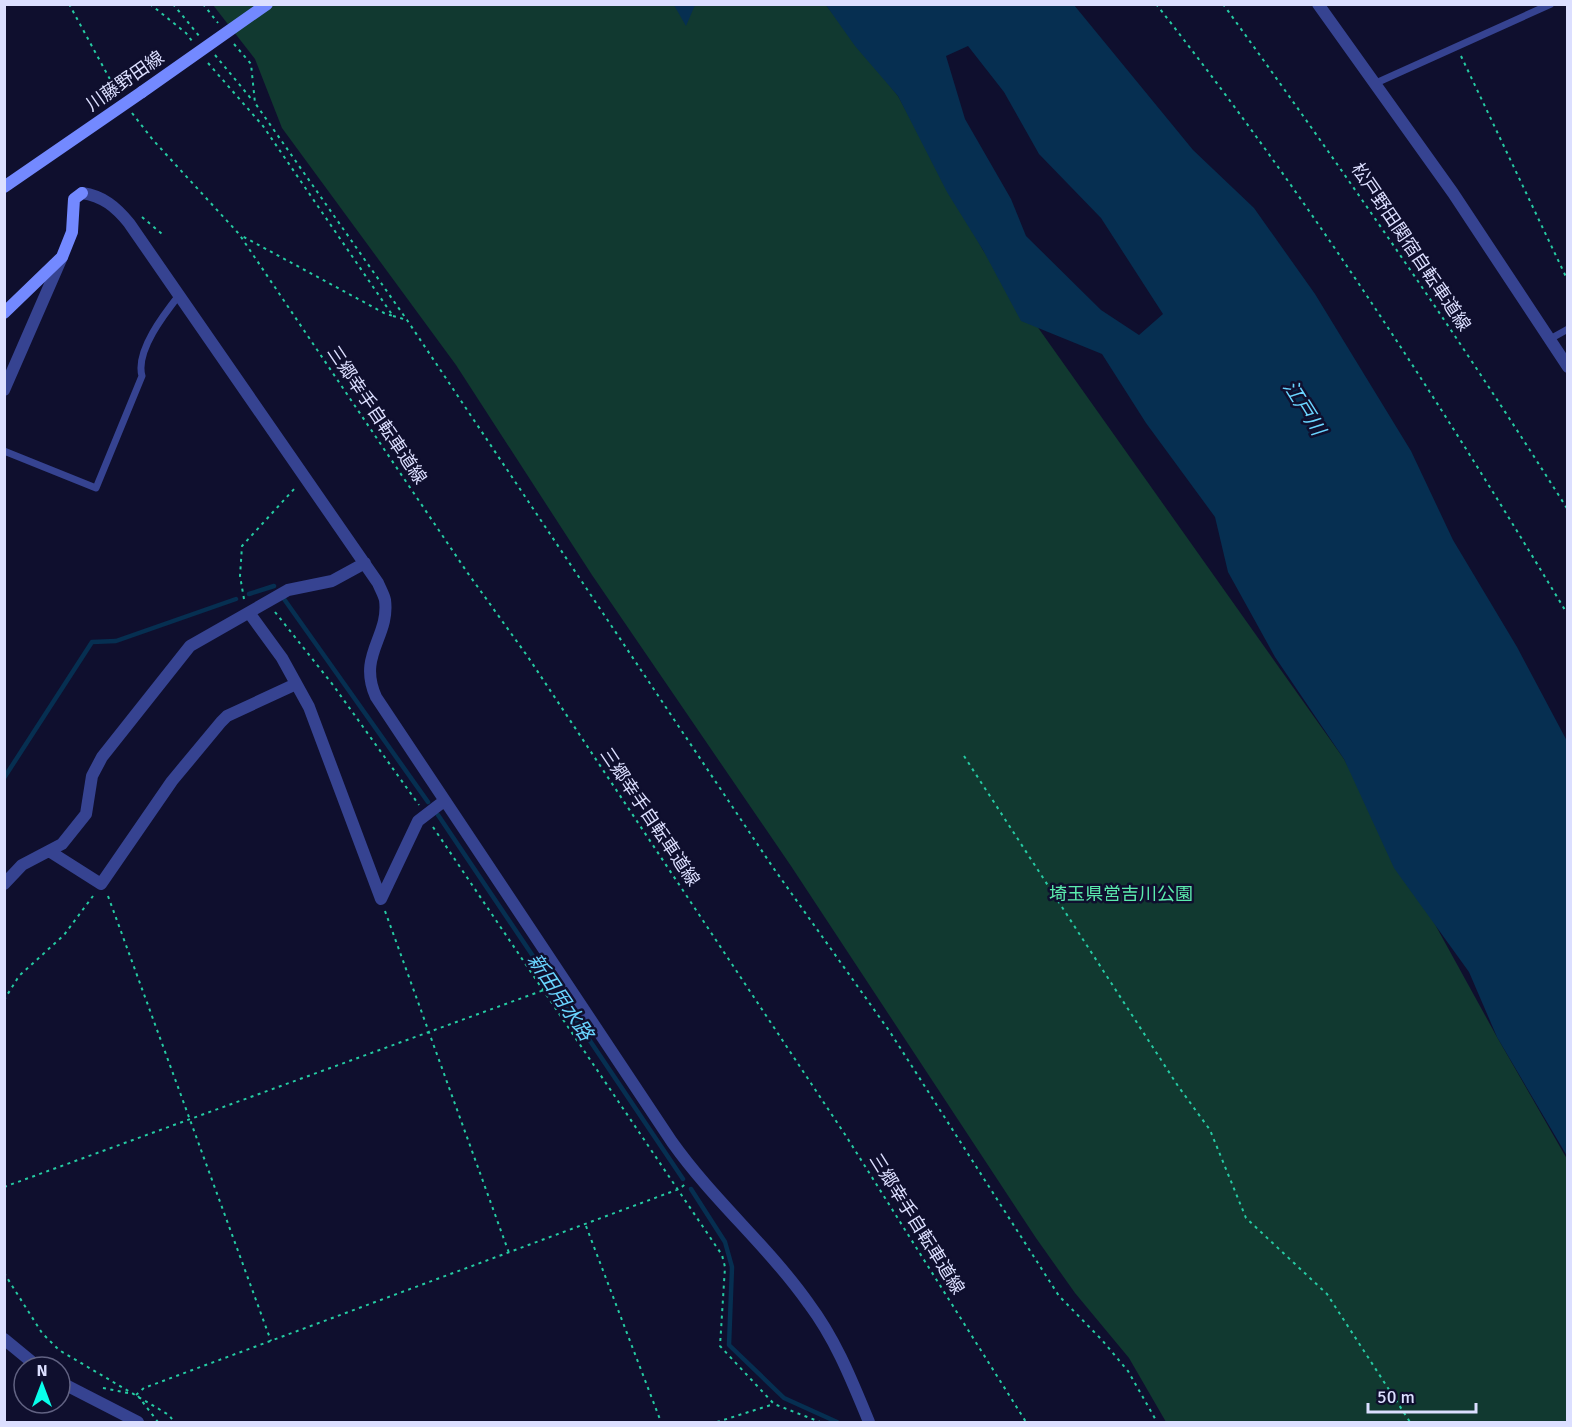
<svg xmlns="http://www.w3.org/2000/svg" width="1572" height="1427" viewBox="0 0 1572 1427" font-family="Signika,'Noto Sans JP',sans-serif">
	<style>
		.green { fill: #113930 }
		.water { fill: #062f51; fill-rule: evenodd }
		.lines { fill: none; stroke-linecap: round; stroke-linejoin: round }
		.stream { stroke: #062f51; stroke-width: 4.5 }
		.path { stroke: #25cba3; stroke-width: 2; stroke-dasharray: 3 4.5; stroke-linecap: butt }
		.lane { stroke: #364391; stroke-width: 7 }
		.street { stroke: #364391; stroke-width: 12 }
		.secondary { stroke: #7389ff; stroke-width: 12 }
		.secondary-bridge { stroke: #7389ff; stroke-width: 12 }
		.labels { text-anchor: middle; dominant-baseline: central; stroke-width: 5; stroke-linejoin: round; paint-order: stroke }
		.street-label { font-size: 18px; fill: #dcdfff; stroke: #0f0f2e }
		.park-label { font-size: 18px; fill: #5becae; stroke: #0f0f2e }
		.water-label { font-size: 20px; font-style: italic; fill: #6ad5ff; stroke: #0f0f2e }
	</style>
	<rect width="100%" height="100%" fill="#0f0f2e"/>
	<path class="green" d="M213,5h613l72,91 85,154 361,509 153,278 70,122v263h-401l-37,-64 -54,-65 -39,-55 -245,-372 -199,-291 -136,-210 -174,-237 -27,-69z"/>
	<path class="water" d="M674,5h21l-9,21z
		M826,5h248l119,145 61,58 61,86 96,157 42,89 64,107 50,94v415l-70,-119 -28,-65 -75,-104 -50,-109 -69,-102 -47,-85 -13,-55 -69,-94 -44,-69 -81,-33 -38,-71 -36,-58 -49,-96 -43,-50zM968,46l36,46 35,62 62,64 62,96 -24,21 -38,-25 -75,-74 -15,-37 -46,-80 -19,-63z"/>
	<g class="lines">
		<path class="stream" d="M249,594l25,-8
			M284,599l144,203
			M4,778l88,-136 24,-1 120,-42
			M438,815l245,364
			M691,1189l34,53 7,25 -3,78 55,53 53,24"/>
		<path class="path" d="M69,4l49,90
			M150,4l36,29 6,8
			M173,4l27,33
			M203,4l15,19
			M1156,4c153,194 285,400 412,611
			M1223,4c120,166 236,333 345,506
			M234,44l17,20 4,39 152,217 365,546 118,166 169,264 43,44 26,31 29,51
			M215,55l38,46
			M1461,56l107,225
			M208,63l55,63 130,190 -9,-3 -142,-77
			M132,113l21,27 86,94 228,338 61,85 318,479 180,286
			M142,217l20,17
			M393,316l14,4
			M244,599l-4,-23 2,-30 53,-58
			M275,612l58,73 86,120
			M964,756l214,330 32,44 36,88 81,76 83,128
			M433,827l289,428 3,12 -5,79 54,58 46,18
			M108,896l163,445
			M385,911l124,342
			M4,1000l15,-24 45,-41 29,-39
			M4,1187l540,-197
			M586,1226l75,196
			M4,1273l38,60 17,17 110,65 5,7
			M103,1388l30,6
			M136,1395l8,-7 535,-199 8,-6
			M138,1396l20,26
			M717,1422l57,-18"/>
		<path class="lane" d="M1376,83l175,-79
			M1550,339l18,-10
			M4,451l92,37 46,-112c-7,-25 23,-63 38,-82"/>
		<path class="street" d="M1318,4l135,189 115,174
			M82,193c21,3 34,14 47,30l249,360c2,5 6,12 7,17 5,37 -28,55 -9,97l296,445c42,59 96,104 137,162 27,36 43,77 60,118
			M4,390l58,-133
			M250,614l32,44 27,49 72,192 37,-78 26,-20
			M49,851l52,33 71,-103 49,-59 6,-6 69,-32
			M4,884l18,-19 40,-21 24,-30 6,-38 10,-19 88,-111 98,-56 44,-9 33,-18
			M4,1339l34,28
			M60,1382l78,40"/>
		<path class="secondary" d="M4,187l138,-95
			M4,313l58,-56 10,-25 2,-33 8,-6"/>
		<path class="secondary-bridge" d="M142,92l125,-88"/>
	</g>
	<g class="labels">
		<g class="street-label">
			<text transform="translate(125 81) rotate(-35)">川藤野田線</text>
			<text transform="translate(1411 247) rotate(56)">松戸野田関宿自転車道線</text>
			<text transform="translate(377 415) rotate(56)">三郷幸手自転車道線</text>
			<text transform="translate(650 817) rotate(56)">三郷幸手自転車道線</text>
			<text transform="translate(917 1224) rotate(58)">三郷幸手自転車道線</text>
		</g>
		<g class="park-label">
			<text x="1121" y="894">埼玉県営吉川公園</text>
		</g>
		<g class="water-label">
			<text transform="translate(1304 408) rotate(58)">江戸川</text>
			<text transform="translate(560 997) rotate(56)">新田用水路</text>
		</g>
	</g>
	<rect width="1572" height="1427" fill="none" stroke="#dcdfff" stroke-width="12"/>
	<g transform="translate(42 1385)"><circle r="28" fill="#0f0f2e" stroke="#616282" stroke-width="1.5"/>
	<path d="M0-4.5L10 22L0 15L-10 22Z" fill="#08ffeb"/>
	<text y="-9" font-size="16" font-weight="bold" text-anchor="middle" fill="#dcdfff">N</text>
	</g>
	<path d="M1368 1403v9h108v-9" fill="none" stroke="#dcdfff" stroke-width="3"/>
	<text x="1377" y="1403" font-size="18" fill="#dcdfff" stroke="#0f0f2e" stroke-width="4.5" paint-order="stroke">50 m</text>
</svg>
